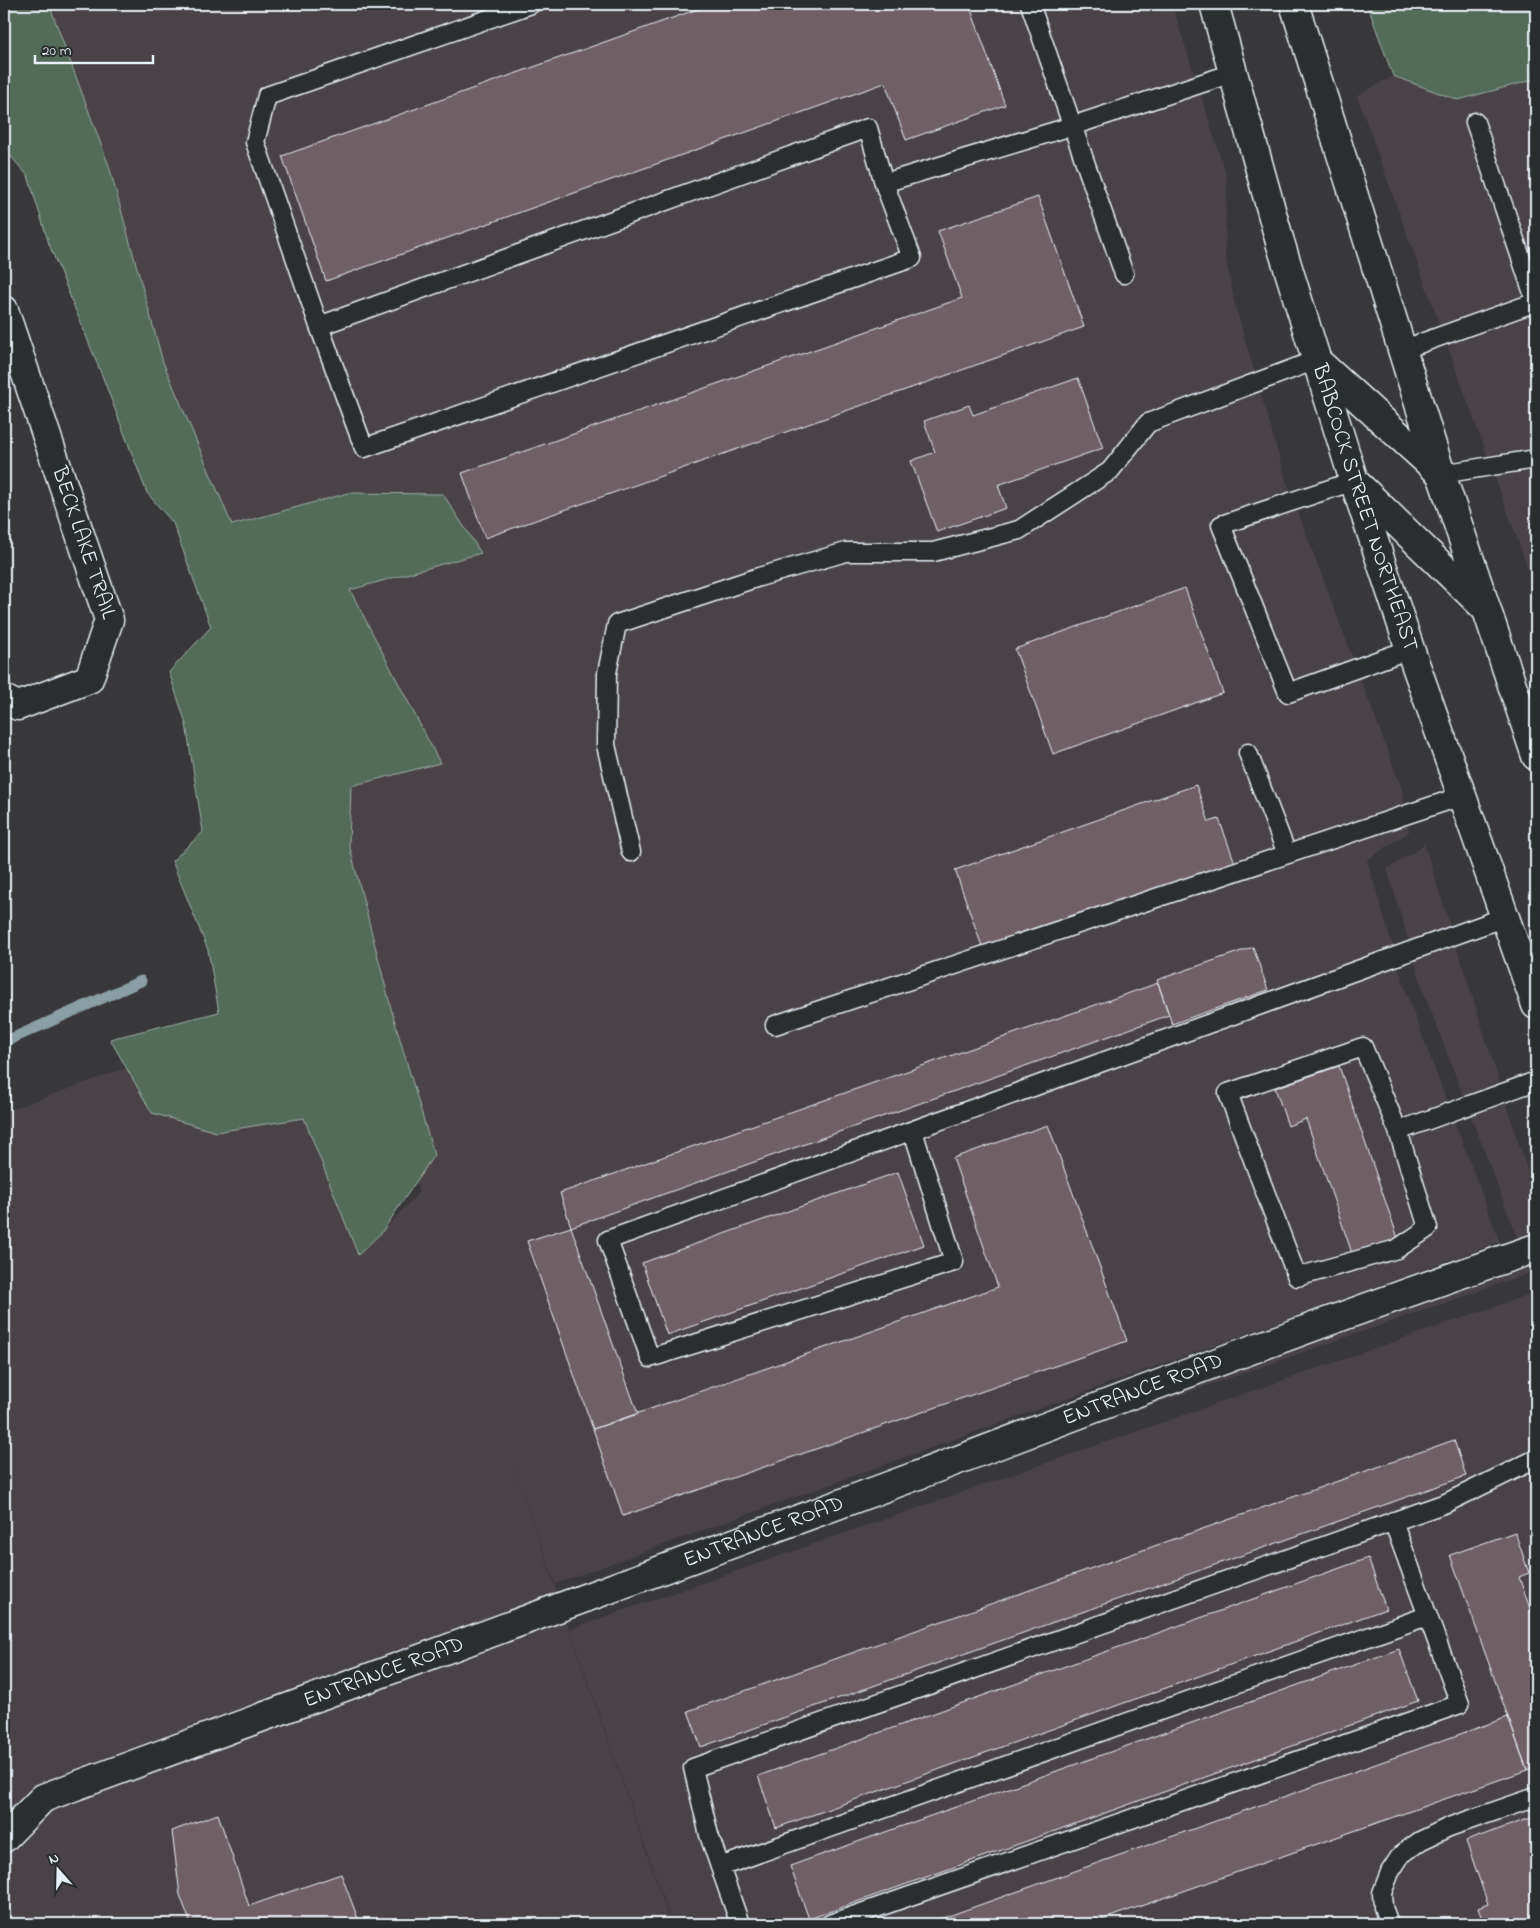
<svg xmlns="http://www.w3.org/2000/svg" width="1540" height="1928" viewBox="0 0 1540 1928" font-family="'Indie Flower',sans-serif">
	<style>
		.built { fill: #494346 }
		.green { fill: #536c5a; stroke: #9eaea9 }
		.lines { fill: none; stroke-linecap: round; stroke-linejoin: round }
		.stream { stroke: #899fa3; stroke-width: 11 }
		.building { fill: #715f66; stroke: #e8f1f8 }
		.service-casing { stroke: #e8f1f8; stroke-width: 21 }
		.minor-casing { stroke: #e8f1f8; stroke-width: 31 }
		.secondary-casing { stroke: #e8f1f8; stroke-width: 31 }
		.service { stroke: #2a2d2e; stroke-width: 18 }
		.minor { stroke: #2a2d2e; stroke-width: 28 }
		.secondary { stroke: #2a2d2e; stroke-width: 28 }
		.labels { text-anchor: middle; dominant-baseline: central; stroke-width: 4; stroke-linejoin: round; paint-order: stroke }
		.street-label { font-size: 22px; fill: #e8f1f8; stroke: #2a2d2e }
	</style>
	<rect width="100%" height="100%" fill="#383739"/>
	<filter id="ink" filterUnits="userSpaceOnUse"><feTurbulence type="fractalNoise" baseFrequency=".02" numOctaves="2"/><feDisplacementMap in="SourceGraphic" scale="10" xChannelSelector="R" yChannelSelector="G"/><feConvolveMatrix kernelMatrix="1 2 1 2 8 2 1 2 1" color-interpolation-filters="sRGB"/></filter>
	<g filter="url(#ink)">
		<path class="built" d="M49,4h1123l55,174 -2,76 10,51 51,175 116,309 7,43 -42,28 41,138 92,244 -945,342 -45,-128 161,468h-667v-812l122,-44 26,45 64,19 88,-14 54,137 24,-23 37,-40 -7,-20 22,-17 -42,-143 -43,-168 2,-58 89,-23 -90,-173 131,-38 -133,-59 -116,32 -69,-163 -54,-196z
			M1393,76l65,24 78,-21v512l-179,-495z
			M1424,843l112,355v73l-957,334 939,-357 -1,-11 -93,-244 -37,-124 32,-20z
			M1536,1292v632h-864l-102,-295z"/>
		<path class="green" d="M4,4h45l60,162 54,196 69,163 116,-32 95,1 38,59 -131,37 90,173 -89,23 -2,58 43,168 42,143 -52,77 -24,23 -54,-137 -88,14 -64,-19 -42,-74 109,-27 -11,-62 -36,-89 31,-29 -17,-108 -17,-52 42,-45 -38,-104 -26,-30 -44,-115 -54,-134 -21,-68 -24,-27z
			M1367,4h169v75l-78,21 -65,-24z"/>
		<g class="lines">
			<path class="stream" d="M4,1042l137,-61"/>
		</g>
		<path class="building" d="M712,4h257l36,101 -99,35 -21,-57 -559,198 -44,-125z
			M1038,197l46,130 -599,211 -23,-65 500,-175 -24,-67z
			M1078,378l25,70 -105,37 8,23 -69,24 -26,-71 24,-9 -11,-31 45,-16 4,10z
			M1185,588l38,105 -170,61 -38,-105z
			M1196,785l13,37 10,-3 16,44 -251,89 -29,-82z
			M1253,947l15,43 -96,34 -15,-44z
			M1158,983l11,32 -598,212 -11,-34z
			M1339,1066l60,175 -46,15 -47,-137 -18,7 -13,-38z
			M1048,1125l79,216 -504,175 -30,-87 405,-142 -45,-129z
			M898,1172l26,73 -257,90 -25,-72z
			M571,1227l67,187 -45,15 -66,-188z
			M1454,1440l12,36 -765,271 -13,-36z
			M1515,1532l14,41 -10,4 17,49v140l-9,4 -77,-215z
			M1368,1558l18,51 -610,219 -18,-52z
			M1399,1649l19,52 -609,218 -19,-53z
			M1508,1717l19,53 -437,154h-164z
			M218,1814l31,92 92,-32 19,50h-169l-11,-29 -8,-64z
			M1536,1816v108h-52l-6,-16 10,-4 -22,-63z"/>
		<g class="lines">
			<g class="service-casing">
				<path id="service" d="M1030,4l94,270
					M868,128l16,55 28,75 -548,190 -45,-122z
					M884,183l188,-57 161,-53
					M319,326l-64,-184 12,-46 264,-92
					M1402,350l134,-48 -61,-180
					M1441,474l95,-15
					M1354,481l-133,44 67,168 122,-44
					M1248,753l39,101
					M631,852l-25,-107 1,-72 10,-49 142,-47 87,-25h87l86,-22 91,-59 38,-48 168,-63
					M775,1025l687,-229
					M1363,1047l35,84 30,97 -31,21 -100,28 -69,-184z
					M913,1131l41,131 -304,96 -42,-118 897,-323
					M1398,1131l138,-50
					M720,1867l707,-251
					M740,1924l-31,-89 -16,-67 753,-265 90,-44
					M830,1924l630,-220 -67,-183
					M1389,1924l-6,-17 -1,-14 8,-21 11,-17 19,-14 29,-14 87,-30"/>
			</g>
			<g class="minor-casing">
				<g id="minor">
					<path id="s1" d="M4,310l105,310 -20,59 -71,27 -14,-7"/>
					<path id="s2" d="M4,1838l39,-40c291,-106 581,-213 870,-321 207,-78 414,-158 623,-229"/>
				</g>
			</g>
			<g class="secondary-casing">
				<g id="secondary">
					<path id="s3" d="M1214,4l66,238 74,239 56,168 126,356"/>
					<path d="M1294,4l147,470 95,282"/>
					<path d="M1317,361l123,112"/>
					<path d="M1357,484l127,123"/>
				</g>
			</g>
			<use href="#service" class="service"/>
			<use href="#minor" class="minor"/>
			<use href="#secondary" class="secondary"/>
		</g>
	</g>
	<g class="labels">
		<g class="street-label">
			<text stroke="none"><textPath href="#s3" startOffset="526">BABCOCK STREET NORTHEAST</textPath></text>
			<text stroke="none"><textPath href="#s1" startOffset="246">BECK LAKE TRAIL</textPath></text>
			<text stroke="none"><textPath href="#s2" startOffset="1229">ENTRANCE ROAD</textPath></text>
			<text stroke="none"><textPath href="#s2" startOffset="824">ENTRANCE ROAD</textPath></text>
			<text stroke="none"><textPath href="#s2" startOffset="419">ENTRANCE ROAD</textPath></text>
		</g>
	</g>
	<rect width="1540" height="1928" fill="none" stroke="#2a2d2e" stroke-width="20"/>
	<rect x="10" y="10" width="1520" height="1908" fill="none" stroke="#e8f1f8" stroke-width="2" filter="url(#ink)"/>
	<g transform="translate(58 1870) rotate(340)" stroke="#2a2d2e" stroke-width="4" paint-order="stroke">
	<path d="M0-4L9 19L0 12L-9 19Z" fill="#e8f1f8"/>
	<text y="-8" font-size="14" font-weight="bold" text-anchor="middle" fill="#e8f1f8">N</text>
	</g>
	<path d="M35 55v8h118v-8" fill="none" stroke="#e8f1f8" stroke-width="2.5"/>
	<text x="42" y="55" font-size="15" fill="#e8f1f8" stroke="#2a2d2e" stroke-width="4" paint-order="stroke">20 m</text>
</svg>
